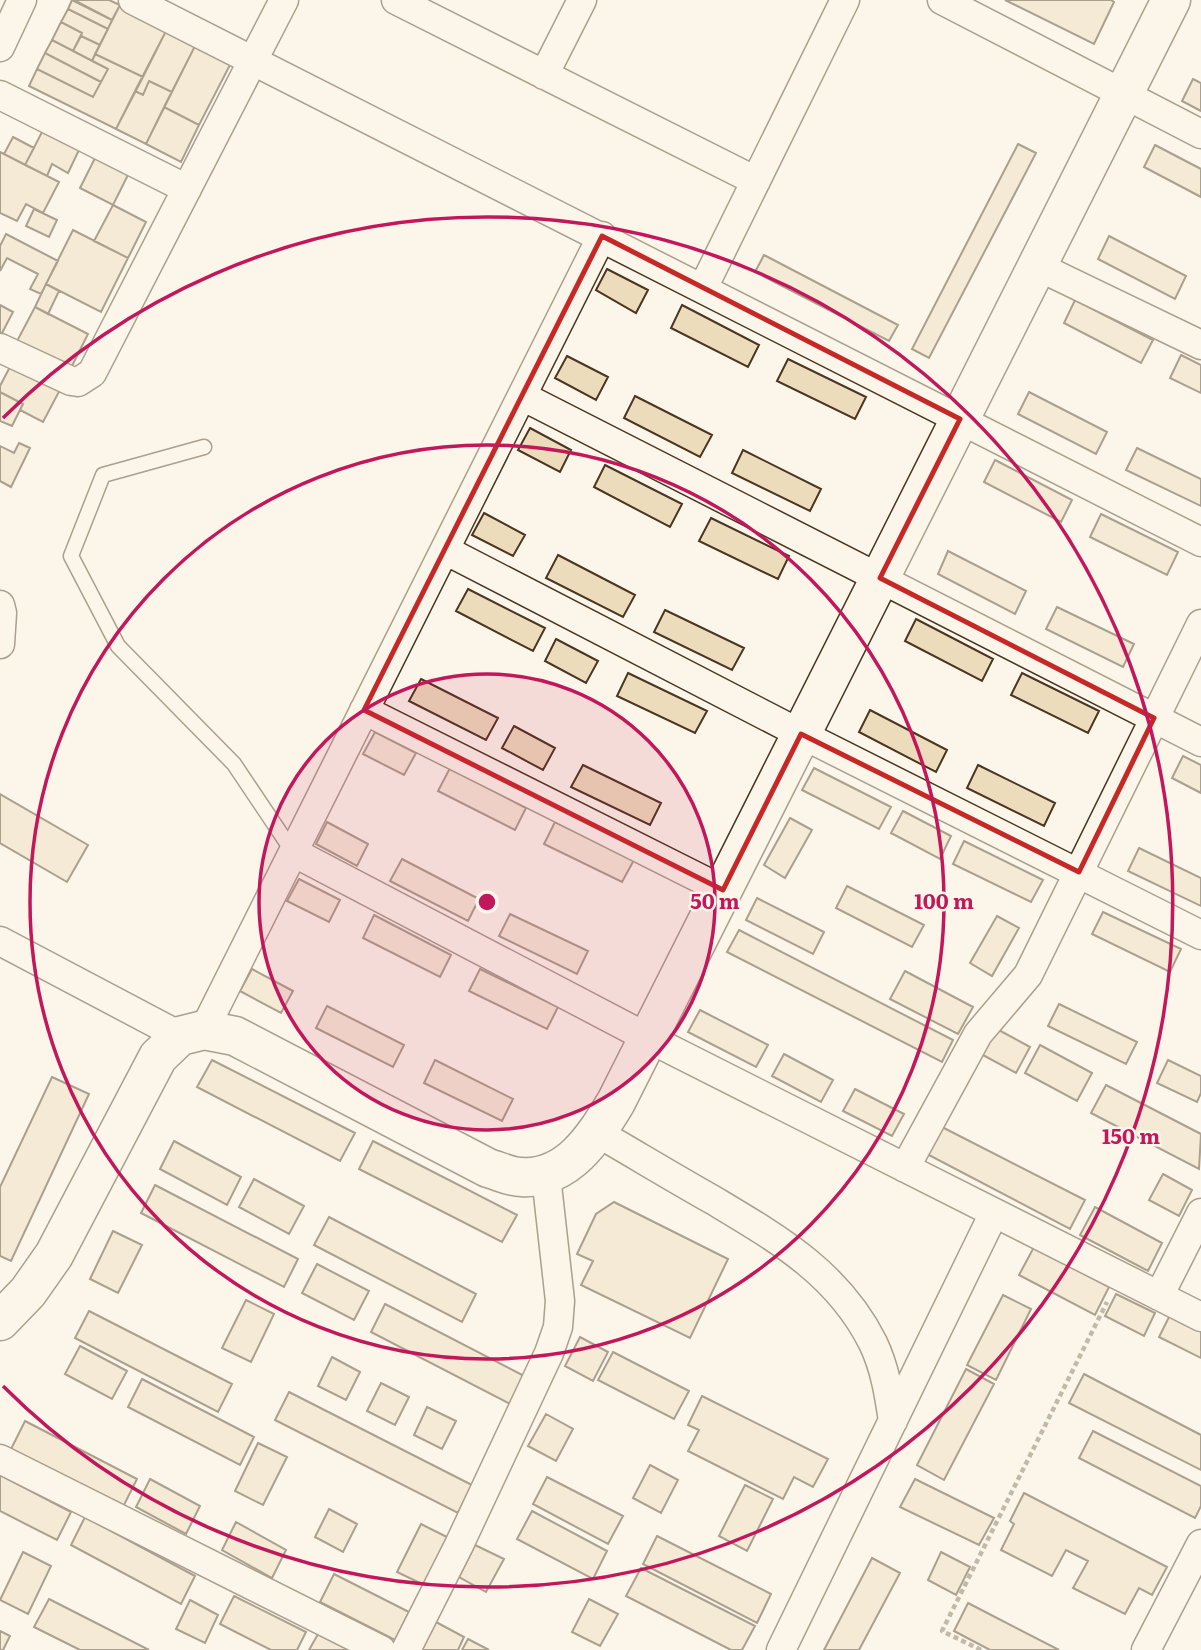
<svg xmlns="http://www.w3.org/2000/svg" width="1201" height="1650" viewBox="0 0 1201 1650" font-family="Literata,serif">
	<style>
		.building { fill: #ecdcbc; stroke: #4a3520; stroke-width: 2 }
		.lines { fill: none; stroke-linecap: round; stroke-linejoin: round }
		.lane-casing { stroke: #4a3520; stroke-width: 17 }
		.street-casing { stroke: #4a3520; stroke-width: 31 }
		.secondary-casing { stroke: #4a3520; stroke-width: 41 }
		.path { stroke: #7f6f5c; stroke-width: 4.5; stroke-dasharray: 5 3.5; stroke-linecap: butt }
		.lane { stroke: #fbf6e9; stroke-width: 14 }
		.street { stroke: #fbf6e9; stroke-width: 28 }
		.secondary { stroke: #fbf6e9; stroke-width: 38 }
		.marked { fill: none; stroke: #c62828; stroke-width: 5; stroke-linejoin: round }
		.ring { fill: none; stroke: #c2185b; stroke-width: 3.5 }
		.centre { fill: #c2185b; stroke: #fbf6e9; stroke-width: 3.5 }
		.ring-label { font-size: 21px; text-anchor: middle; font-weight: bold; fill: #c2185b; stroke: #fbf6e9; stroke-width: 5; stroke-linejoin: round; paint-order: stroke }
	</style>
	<rect width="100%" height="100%" fill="#fbf6e9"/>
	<path class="building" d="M72,0l40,20 -4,9 -40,-20z
		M74,0h35l11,5 -8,15z
		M1005,0h106l3,2 -20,42z
		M120,5l47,24 -24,48 -48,-23z
		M68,9l40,20 -8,16 -19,-9 1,-3 -21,-11z
		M61,22l21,11 -9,18 -21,-11z
		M167,29l29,15 -24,48 -23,-11 -6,14 -8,-4z
		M81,36l19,9 -8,16 -19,-10z
		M52,40l56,29 -7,13 -56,-29z
		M196,44l36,17 -33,64 -35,-18z
		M45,53l56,29 -8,15 -56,-28z
		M95,54l48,23 -27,52 -87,-43 8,-17 56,28 15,-28 -16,-8z
		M1193,79l8,4v28l-19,-10z
		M149,81l23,11 -26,52 -30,-15 19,-38 8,4z
		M164,107l35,18 -18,37 -35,-18z
		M42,132l37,18 -11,23 -16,-9 -5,12 -22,-11z
		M13,137l21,11 -9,17 -21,-11z
		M1018,144l18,9 -107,205 -17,-9z
		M1155,145l46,24v28l-57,-30z
		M0,152l59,30 -16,31 -17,-9 -9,17 -17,-8z
		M96,156l33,17 -16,32 -33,-17z
		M113,205l33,17 -18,36 -34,-17z
		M34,209l23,11 -8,17 -23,-11z
		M73,230l55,28 -27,54 -55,-28z
		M6,234l52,27 -17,33 -11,-5 8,-15 -31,-16 -7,13v-25z
		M1109,236l77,40 -11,23 -77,-40z
		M764,255l134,70 -9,16 -134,-69z
		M607,269l41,21 -12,23 -40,-23z
		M46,284l13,7 -11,23 -13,-7z
		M1075,300l78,40 -12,23 -77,-40z
		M0,305l13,7 -12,23 -1,-1z
		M682,305l77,40 -11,22 -77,-39z
		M35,307l53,27 -18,36 -54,-27z
		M1181,355l20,10v28l-31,-15z
		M567,356l41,21 -12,23 -41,-22z
		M788,359l78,38 -11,22 -78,-38z
		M13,361l49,25 -19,36 -23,-12 3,-6 -23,-12v-6z
		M0,392l23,12 -11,22 -12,-5z
		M1029,392l78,40 -11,22 -78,-40z
		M635,396l77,39 -12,22 -76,-39z
		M530,428l41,22 -11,22 -42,-22z
		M19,443l11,5 -19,39 -11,-6v-35l14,7z
		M1137,448l64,31v27l-75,-36z
		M743,450l78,39 -11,22 -78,-38z
		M995,460l77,40 -11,22 -77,-40z
		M605,465l77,39 -12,23 -76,-40z
		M484,513l41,22 -12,21 -41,-21z
		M1101,514l77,38 -11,23 -77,-38z
		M711,518l78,38 -11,23 -79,-38z
		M948,551l78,40 -11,23 -77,-40z
		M558,555l77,40 -12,22 -77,-39z
		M468,589l77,39 -12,23 -77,-40z
		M1057,607l77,37 -11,23 -77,-38z
		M665,610l79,38 -12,22 -78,-38z
		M916,619l77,40 -11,22 -77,-40z
		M556,639l42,22 -12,22 -41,-22z
		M628,673l79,38 -12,22 -78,-37z
		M1022,673l77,38 -11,22 -77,-38z
		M421,679l77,39 -12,22 -77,-39z
		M870,710l77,40 -11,22 -77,-40z
		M514,726l41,22 -12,22 -41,-22z
		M375,732l41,21 -12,22 -41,-21z
		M1183,756l18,9v28l-29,-15z
		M583,765l78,38 -11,22 -79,-38z
		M978,765l77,38 -11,23 -77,-38z
		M450,768l76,40 -11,22 -77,-39z
		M814,768l77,39 -12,22 -77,-39z
		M0,794l88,51 -21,37 -67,-39z
		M903,811l48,25 -11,23 -49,-26z
		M790,818l22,12 -27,48 -21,-13z
		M327,822l41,22 -11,22 -41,-22z
		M555,822l79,38 -12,22 -78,-38z
		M964,841l79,39 -12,22 -78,-38z
		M1139,848l62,30v28l-73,-35z
		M402,859l77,40 -11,22 -78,-40z
		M299,879l41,21 -11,22 -42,-21z
		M847,886l77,39 -12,22 -76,-39z
		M757,898l67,34 -11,22 -67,-34z
		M1103,912l78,37 -11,23 -78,-38z
		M510,914l78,37 -11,23 -78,-38z
		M374,915l77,40 -11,22 -77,-39z
		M997,916l22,12 -27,48 -22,-13z
		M739,930l214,110 -11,22 -215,-110z
		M252,969l41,22 -12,22 -41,-22z
		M480,969l78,38 -11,22 -78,-38z
		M905,971l68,36 -15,27 -68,-35z
		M1059,1004l78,38 -11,22 -78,-38z
		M327,1006l77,39 -11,22 -77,-39z
		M700,1010l68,35 -12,22 -68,-35z
		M995,1028l35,19 -14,26 -35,-19z
		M1040,1045l52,28 -15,28 -52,-28z
		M784,1054l49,26 -12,22 -49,-26z
		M212,1060l143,73 -15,28 -143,-74z
		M435,1060l78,39 -11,22 -78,-38z
		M1168,1060l33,16v17l-4,9 -40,-19z
		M52,1077l37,17 -78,167 -11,-5v-69z
		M1106,1085l95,49 -2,35 -108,-56z
		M855,1089l49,25 -12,22 -49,-25z
		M942,1127l143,73 -15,29 -143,-75z
		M174,1141l67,36 -14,28 -67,-36z
		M373,1141l144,74 -15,27 -143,-73z
		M1163,1174l29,16 -13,26 -30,-16z
		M254,1179l50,27 -15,28 -50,-27z
		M155,1185l143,74 -14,28 -143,-74z
		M614,1202l114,57 -38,79 -109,-53 12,-24 -16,-7 19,-40z
		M1095,1207l67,36 -14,28 -68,-36z
		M329,1217l147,77 -14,28 -148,-77z
		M113,1231l29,14 -24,48 -28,-14z
		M1034,1247l75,40 -14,28 -76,-40z
		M317,1264l52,27 -15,29 -52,-27z
		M1116,1294l39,19 -11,23 -39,-20z
		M1003,1295l28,14 -35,71 -29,-15z
		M246,1300l28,14 -23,48 -29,-14z
		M385,1304l143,74 -14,28 -143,-74z
		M89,1311l143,73 -14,28 -143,-74z
		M1170,1315l31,15v28l-42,-21z
		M580,1337l28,15 -15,29 -28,-15z
		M80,1346l47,25 -15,28 -47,-25z
		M613,1352l76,39 -15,28 -76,-39z
		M332,1357l28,15 -14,28 -28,-14z
		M966,1369l28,15 -50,96 -27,-15z
		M1084,1374l117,61v35l-132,-67z
		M142,1379l112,58 -14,28 -112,-58z
		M381,1383l28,14 -14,28 -28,-14z
		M289,1392l183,93 -14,28 -183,-93z
		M702,1396l126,63 -15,28 -19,-10 -11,22 -95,-48 11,-21 -11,-5z
		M427,1407l29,14 -14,28 -28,-14z
		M546,1414l27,15 -17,32 -28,-15z
		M25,1421l112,58 -14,28 -112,-58z
		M1093,1431l108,55v20l-6,12 -116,-60z
		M258,1443l29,14 -24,48 -28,-14z
		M650,1465l28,15 -17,33 -28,-15z
		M0,1475l71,37 -14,28 -57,-29z
		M547,1477l76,39 -15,28 -75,-40z
		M150,1479l50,27 -14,28 -50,-27z
		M915,1479l79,39 -15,27 -79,-38z
		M745,1485l28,14 -26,52 -28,-15z
		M1024,1493l143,74 -15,28 -13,-7 -14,26 -52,-26 15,-27 -22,-11 -14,26 -51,-26 13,-26 -4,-3z
		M329,1509l28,15 -14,28 -28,-15z
		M532,1511l75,40 -14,28 -76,-40z
		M85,1517l110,59 -14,28 -110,-59z
		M236,1522l50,28 -14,28 -50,-28z
		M421,1524l28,14 -23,48 -29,-14z
		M657,1536l114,58 -14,29 -114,-59z
		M475,1545l29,14 -18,33 -27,-15z
		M23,1552l28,14 -23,48 -28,-14z
		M941,1552l29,15 -14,28 -28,-15z
		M872,1558l28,15 -41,77h-35z
		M641,1568l114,58 -13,24h-11l-105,-54z
		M334,1574l75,38 -14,28 -75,-38z
		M234,1596l72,36 -9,18h-26l-51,-26z
		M49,1599l100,51h-69l-46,-23z
		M589,1599l29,15 -18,32 -28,-14z
		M190,1600l28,15 -13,28 -29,-14z
		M968,1603l91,47h-69l-36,-19z
		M436,1622l28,15 -6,13h-36z
		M0,1631l10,5 -7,14h-3z
		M318,1634l31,16h-40z
		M468,1639l21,11h-27z"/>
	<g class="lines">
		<g class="lane-casing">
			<path id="lane" d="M204,447l-101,28 -32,81 47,90 116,118 59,88"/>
		</g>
		<g class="street-casing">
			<path id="street" d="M133,0l1068,542
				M396,0l360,181
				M942,0l259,134
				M0,47l22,-47
				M544,75l38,-75
				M0,95l187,94
				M1037,266l164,79
				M703,288l142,-288
				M0,348l71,33 7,1 14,-9 192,-373
				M522,396l679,346
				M445,550l356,184 400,201
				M0,605l2,8 -2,31
				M364,710l359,180
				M293,852l355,186 553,279
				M0,941l180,95
				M204,1030l398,-794
				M598,1133c38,22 76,45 115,67 65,39 125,73 160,143 12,25 16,51 20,78
				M905,1168l73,-134 50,-59 173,-351
				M1159,1296l42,-83
				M0,1459l381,191
				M406,1650l53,-105 90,-192 9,-26 2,-26 -14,-125
				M781,1650l213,-437
				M1146,1650l55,-106"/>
		</g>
		<g class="secondary-casing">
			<path id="secondary" d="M0,1321l28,-29 26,-37 104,-198 22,-21 24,-6 31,6 253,132c11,3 22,9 33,9 47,3 73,-39 95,-75l555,-1102"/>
		</g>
		<path class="path" d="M981,1650l-39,-19 165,-329"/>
		<use href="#lane" class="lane"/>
		<use href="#street" class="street"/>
		<use href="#secondary" class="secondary"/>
	</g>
	<path d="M0 0H1201V1650H0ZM602,236l358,183 -80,159 274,140 -75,154 -278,-138 -78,156 -359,-180z" fill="#fbf6e9" fill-opacity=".55" fill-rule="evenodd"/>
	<path class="marked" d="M602,236l358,183 -80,159 274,140 -75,154 -278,-138 -78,156 -359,-180z"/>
	<circle cx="487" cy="902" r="228" fill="#c2185b" fill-opacity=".12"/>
	<g class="ring">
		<circle cx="487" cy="902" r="228"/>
		<circle cx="487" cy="902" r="457"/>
		<path d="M3 418A685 685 0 1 1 3 1386"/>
	</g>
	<circle cx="487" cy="902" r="10" class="centre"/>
	<g class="ring-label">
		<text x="715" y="909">50 m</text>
		<text x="944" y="909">100 m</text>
		<text x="1131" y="1144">150 m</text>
	</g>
</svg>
